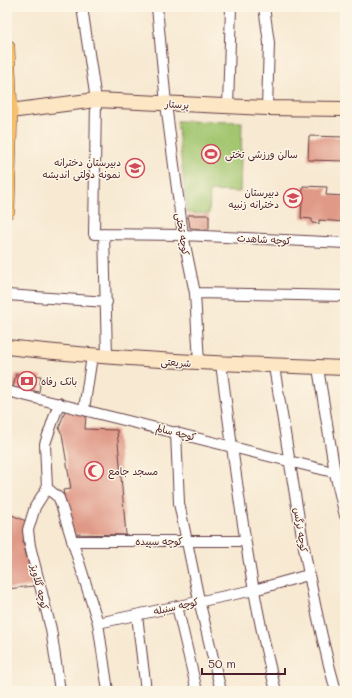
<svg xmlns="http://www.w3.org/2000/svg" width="352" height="698" viewBox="0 0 352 698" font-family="Mali,'Playpen Sans Arabic',sans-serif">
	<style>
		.green { fill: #a3c670; stroke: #76724e }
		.building { fill: #e09987 }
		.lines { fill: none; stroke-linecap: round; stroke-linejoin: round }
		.street-casing { stroke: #643d44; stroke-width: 12 }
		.secondary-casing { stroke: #643d44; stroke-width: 16 }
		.primary-casing { stroke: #643d44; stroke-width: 16 }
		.street { stroke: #fff; stroke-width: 10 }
		.secondary { stroke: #fce6c4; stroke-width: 14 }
		.primary { stroke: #f7c06c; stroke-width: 15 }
		.labels { text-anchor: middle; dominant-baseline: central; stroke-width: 3; stroke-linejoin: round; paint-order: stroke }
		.street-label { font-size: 10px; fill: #4a1f2b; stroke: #fcf5e5 }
		.poi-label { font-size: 10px; fill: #4a1f2b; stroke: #fcf5e5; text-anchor: start }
	</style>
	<rect width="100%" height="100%" fill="#fcf5e5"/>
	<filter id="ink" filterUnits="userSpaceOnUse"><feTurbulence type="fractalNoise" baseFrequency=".025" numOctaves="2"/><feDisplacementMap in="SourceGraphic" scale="8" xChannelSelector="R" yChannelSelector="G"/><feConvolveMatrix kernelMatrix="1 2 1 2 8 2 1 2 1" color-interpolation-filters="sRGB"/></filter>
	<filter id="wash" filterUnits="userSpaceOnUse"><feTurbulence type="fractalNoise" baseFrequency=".012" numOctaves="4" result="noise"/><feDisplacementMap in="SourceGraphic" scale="16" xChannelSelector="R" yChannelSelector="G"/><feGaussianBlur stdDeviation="0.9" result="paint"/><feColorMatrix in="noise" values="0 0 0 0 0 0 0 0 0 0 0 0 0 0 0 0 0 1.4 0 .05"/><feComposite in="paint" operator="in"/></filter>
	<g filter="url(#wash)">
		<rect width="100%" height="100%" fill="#f7e9d2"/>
		<path class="green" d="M177,121l65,1 -2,70 -30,-1 -1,23 -22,-1z"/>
		<g id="blocks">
			<path class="building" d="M309,136l36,1v24l-37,-1z
				M303,186l24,1 -1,8 19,1v26l-26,-2v4l-7,-1v-4l-11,-1z
				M188,215h21v14l-19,-1z
				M16,374l25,2 -2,16 -26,-5z
				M65,410l21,5 -1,14 32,1 9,105 -55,-1 -8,-44 8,-1 -9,-55 -3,-5z
				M7,513l19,8 -3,21 11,44 -27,3z"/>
		</g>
	</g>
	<g filter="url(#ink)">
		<use href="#blocks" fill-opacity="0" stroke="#643d44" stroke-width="1"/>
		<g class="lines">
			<g class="street-casing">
				<path id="street" d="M82,7l14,93 -2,134 89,1 162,8
					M157,7l9,97 17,131 12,58 4,70
					M264,7l5,36 -2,65
					M228,107l3,-100
					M104,234l3,122
					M195,293l150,3
					M7,295l100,7
					M221,364c15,110 27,220 55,327
					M274,367c19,108 32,218 62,324
					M318,368l17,105 10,43
					M7,391l338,84
					M84,409l8,-53
					M176,432l3,71 20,97 22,91
					M47,488l12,10 39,125 10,68
					M47,488l-12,19 -7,23 2,16 21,83 9,62
					M47,488l-2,-44 14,-41
					M72,541h173
					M177,606l20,85
					M137,615l9,76
					M98,623l156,-33 54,-15"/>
			</g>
			<g class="secondary-casing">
				<path id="secondary" d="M10,111l86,-11 171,8 78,1
					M7,347c112,13 225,17 338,21"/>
			</g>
			<g class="primary-casing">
				<path id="primary" d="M7,47l3,64 -3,100"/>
			</g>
			<use href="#street" class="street"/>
			<use href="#secondary" class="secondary"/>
			<use href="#primary" class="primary"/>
		</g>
	</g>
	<defs>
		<g id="stadium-ring" transform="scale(1)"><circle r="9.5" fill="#fcf5e5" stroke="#d1495b" stroke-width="1.5"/><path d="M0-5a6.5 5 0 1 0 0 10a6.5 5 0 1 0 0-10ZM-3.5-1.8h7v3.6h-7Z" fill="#d1495b"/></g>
		<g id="school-ring" transform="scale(1)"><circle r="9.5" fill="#fcf5e5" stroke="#d1495b" stroke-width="1.5"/><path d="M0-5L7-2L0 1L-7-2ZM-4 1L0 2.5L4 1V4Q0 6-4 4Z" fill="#d1495b"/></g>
		<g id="bank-ring" transform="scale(1)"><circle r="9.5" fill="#fcf5e5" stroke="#d1495b" stroke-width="1.5"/><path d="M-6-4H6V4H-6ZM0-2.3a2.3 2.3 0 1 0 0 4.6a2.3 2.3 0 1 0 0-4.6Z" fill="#d1495b"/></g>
		<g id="mosque-ring" transform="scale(1)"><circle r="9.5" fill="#fcf5e5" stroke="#d1495b" stroke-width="1.5"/><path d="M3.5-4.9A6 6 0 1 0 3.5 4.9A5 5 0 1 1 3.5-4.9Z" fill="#d1495b"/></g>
	</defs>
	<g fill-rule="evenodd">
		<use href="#stadium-ring" x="211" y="154"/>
		<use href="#school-ring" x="135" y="168"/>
		<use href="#school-ring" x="293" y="198"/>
		<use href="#bank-ring" x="27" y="381"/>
		<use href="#mosque-ring" x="94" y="471"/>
	</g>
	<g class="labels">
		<g class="street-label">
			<text transform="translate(177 104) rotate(3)">پرستار</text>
			<text transform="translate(183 234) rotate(81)">کوچه تختی</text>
			<text transform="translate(264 239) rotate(3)">کوچه شاهدت</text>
			<text transform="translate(176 362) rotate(4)">شریعتی</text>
			<text transform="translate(176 432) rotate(14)">کوچه سالم</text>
			<text transform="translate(301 530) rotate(81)">کوچه نرگس</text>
			<text x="159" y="541">کوچه سپیده</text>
			<text transform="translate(40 587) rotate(76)">کوچه گلاویژ</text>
			<text transform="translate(176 606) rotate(-13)">کوچه سنبله</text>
		</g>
		<g class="poi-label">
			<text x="225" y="154">سالن ورزشی تختی</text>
			<text x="121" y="162" text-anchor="end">دبیرستان دخترانه<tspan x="121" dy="12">نمونه دولتی اندیشه</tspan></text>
			<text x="279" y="192" text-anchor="end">دبیرستان<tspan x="279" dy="12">دخترانه زنبیه</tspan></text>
			<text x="41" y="381">بانک رفاه</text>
			<text x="108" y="471">مسجد جامع</text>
		</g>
	</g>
	<rect width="352" height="698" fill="none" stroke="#fcf5e5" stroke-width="24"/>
	<path d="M202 668v6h83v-6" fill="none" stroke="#4a1f2b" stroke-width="2"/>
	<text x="208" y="668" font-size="12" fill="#4a1f2b" stroke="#fcf5e5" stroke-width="3" paint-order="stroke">50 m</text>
</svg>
